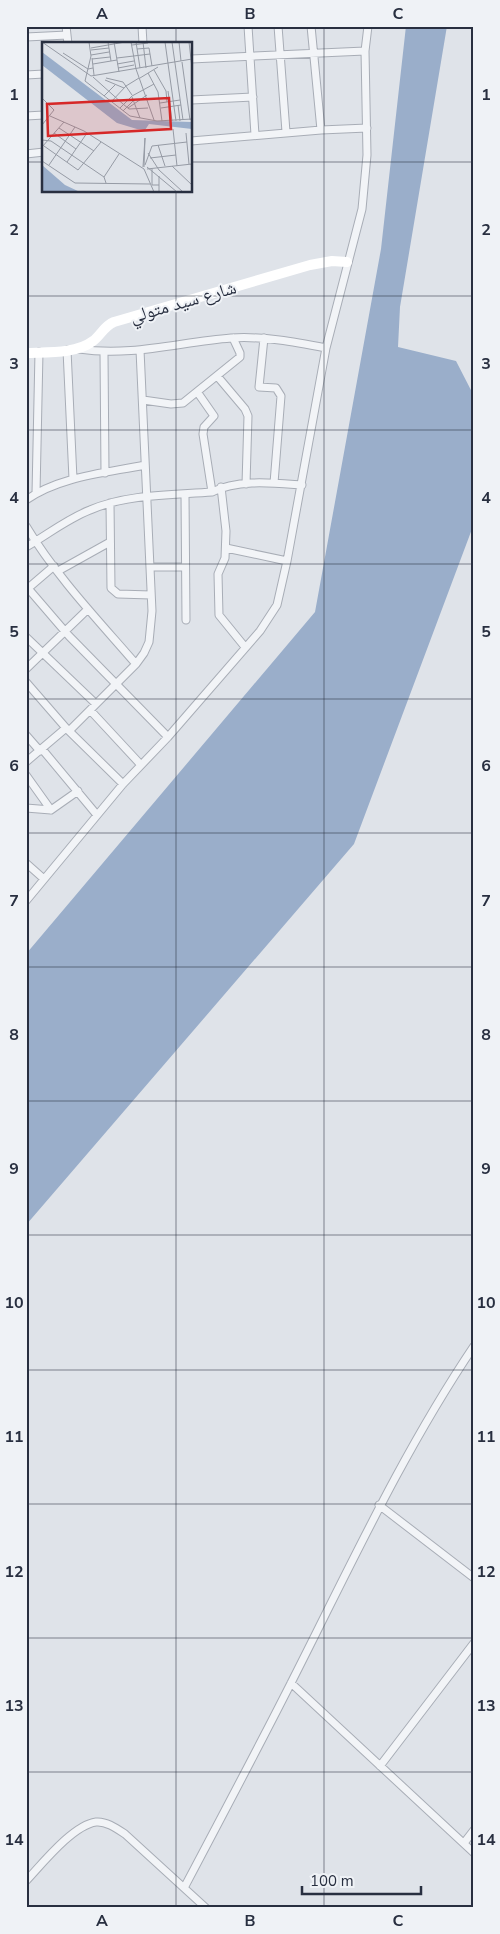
<svg xmlns="http://www.w3.org/2000/svg" width="500" height="1934" viewBox="0 0 500 1934" font-family="'Nunito Sans','Noto Naskh Arabic',sans-serif">
	<style>
		.water { fill: #9aaeca }
		.lines { fill: none; stroke-linecap: round; stroke-linejoin: round }
		.street-casing { stroke: #a8adb6; stroke-width: 9 }
		.street { stroke: #f2f4f7; stroke-width: 7 }
		.secondary { stroke: #fff; stroke-width: 10 }
		.grid { fill: none; stroke: #282f40; stroke-width: 1; stroke-opacity: 0.55 }
		.labels { text-anchor: middle; dominant-baseline: central; stroke-width: 4; stroke-linejoin: round; paint-order: stroke }
		.street-label { font-size: 18px; fill: #282f40; stroke: #eff2f6 }
		.inset-road { fill: none; stroke: #969ba5; stroke-width: 1 }
		.view { fill: #d62828; fill-opacity: 0.15; stroke: #d62828; stroke-width: 2.5 }
		.inset-edge { fill: none; stroke: #282f40; stroke-width: 2.5 }
		.neatline { fill: none; stroke: #282f40; stroke-width: 2 }
		.grid-label { font-size: 16px; text-anchor: middle; font-weight: bold; fill: #282f40 }
	</style>
	<rect width="100%" height="100%" fill="#dfe3e9"/>
	<path class="water" d="M406,26h41l-47,281 -2,40 58,14 18,35 -2,133 -118,315 -328,381v-271l289,-342 66,-363z"/>
	<g class="lines">
		<g class="street-casing">
			<path id="street" d="M66,26l2,18
				M142,26l1,18
				M248,26l7,109
				M278,26l8,106
				M311,26l10,104
				M26,37l41,-2
				M191,59l174,-8
				M26,75l18,-1
				M191,100l62,-3
				M26,116l18,-1
				M191,141l130,-11 46,-2
				M26,154l18,-2
				M264,338l-5,49 17,1 5,8 -7,87
				M79,349c52,8 101,-7 152,-11 33,-2 64,4 95,10
				M67,350l6,129
				M104,353l1,120
				M218,377l27,32 3,7 -2,68
				M198,393l16,23 -10,11 -1,7 9,58
				M143,400l28,4 12,-1 57,-46v-4l-7,-15
				M221,487l5,44 -1,27 -7,16 1,41 26,32
				M36,493l3,-141
				M185,494l1,126
				M26,500c34,-24 80,-27 119,-35
				M110,503l1,85 7,6 33,1
				M26,526c30,50 72,94 110,138
				M26,547c21,-12 41,-28 64,-37 37,-16 82,-15 122,-18 26,-13 61,-9 90,-7
				M226,548l61,13
				M150,567h34
				M58,571l52,-29
				M26,586l43,50 99,101
				M26,590l28,-24
				M26,637l70,67
				M26,669l62,-60
				M26,682l40,46 57,56
				M90,710l51,55
				M69,731l67,-67 8,-11 5,-11 3,-31 -12,-261
				M26,735l14,16
				M42,749l55,66
				M26,762l40,-34
				M26,775l25,35
				M26,808l25,2 27,-19
				M26,863l18,16
				M26,901l97,-117 45,-47 92,-106 17,-26 10,-44 39,-213 36,-139 5,-54 -2,-104 3,-25
				M379,1505l95,73
				M291,1683l183,170
				M380,1766l94,-123
				M464,1843l10,-13
				M26,1881c16,-17 47,-56 70,-59 10,-1 20,6 29,12l81,74
				M184,1888c36,-68 72,-136 107,-205 58,-114 111,-230 183,-337"/>
		</g>
		<use href="#street" class="street"/>
		<path class="secondary" d="M26,353c21,-1 50,1 67,-12 8,-6 11,-15 21,-19l196,-57 22,-4 15,1"/>
	</g>
	<path class="grid" d="M176,26v18M324,26v1882M26,162h18M191,162h283M176,191v1717M26,296h448M26,430h448M26,564h448M26,699h448M26,833h448M26,967h448M26,1101h448M26,1235h448M26,1370h448M26,1504h448M26,1638h448M26,1772h448"/>
	<g class="labels">
		<g class="street-label">
			<text transform="translate(183 302) rotate(-16)">شارع سيد متولي</text>
		</g>
	</g>
	<g transform="translate(42 42)">
		<rect width="150" height="150" fill="#dfe3e9"/>
		<path d="M0,10l90,68 59,2 1,7 -43,-5 -4,6 -8,-1 -20,-6 -75,-58zM0,123l23,20 15,7h-38z" fill="#9aaeca"/>
		<path class="inset-road" d="M0,0l49,34 101,-17M47,0l2,14 -6,25 45,35 27,5 35,-2M66,0l3,19M72,0l5,30M89,0l5,27 18,51M94,0l4,26M101,0l3,26M123,0l11,79M130,0l11,78M137,0l2,19M147,0l3,26M90,3l16,-2M49,6l34,-6M95,7l12,-1 3,18M49,8l18,-2M21,11l25,16 5,-1M49,13l18,-3M50,16l2,17M75,16l33,-4M50,17l18,-2M140,20l8,58M51,22l24,-4M75,22l17,-3M76,26l16,-3M112,28l12,21 1,11M106,31l10,19 4,29M51,35l30,27M64,36l17,4 9,13M98,36l18,-11M63,38l19,8M126,49l4,30M62,54l11,-11M90,55l8,21M0,56l12,12 -12,15M69,60l15,-16 13,-8M118,61l20,-3M81,62l6,5 19,-1M136,63l2,16M78,66l12,-12 22,-12M86,66l19,-13M119,66l20,-3M81,69l11,-11M8,74l34,15 60,38M17,86l35,23M131,87l4,37M12,91l22,16M144,91l3,31M0,98l9,1 53,36 2,6M116,103l7,21M2,104l34,24 23,-28M0,105l22,-25M106,111l11,17 24,22M108,116l26,-3M0,119l33,22 75,1M25,120l20,-29M7,123l26,-38M103,123l7,-19 35,-4M130,124l20,19M101,125l2,-29 -1,29M105,125l30,25M102,127l10,23M105,127l45,-5M110,127v16h7M62,135l15,-23M117,150v-16"/>
		<path class="view" d="M127,56l2,31 -123,7 -1,-32z"/>
		<rect width="150" height="150" class="inset-edge"/>
	</g>
	<rect width="500" height="1934" fill="none" stroke="#eff2f6" stroke-width="55"/>
	<path d="M302 1886v8h119v-8" fill="none" stroke="#282f40" stroke-width="2.5"/>
	<text x="310" y="1886" font-size="15" fill="#282f40" stroke="#eff2f6" stroke-width="4" paint-order="stroke">100 m</text>
	<rect x="28" y="28" width="444" height="1878" class="neatline"/>
	<g class="grid-label">
		<text x="102" y="19">A</text>
		<text x="250" y="19">B</text>
		<text x="398" y="19">C</text>
		<text x="14" y="100">1</text>
		<text x="486" y="100">1</text>
		<text x="14" y="235">2</text>
		<text x="486" y="235">2</text>
		<text x="14" y="369">3</text>
		<text x="486" y="369">3</text>
		<text x="14" y="503">4</text>
		<text x="486" y="503">4</text>
		<text x="14" y="637">5</text>
		<text x="486" y="637">5</text>
		<text x="14" y="771">6</text>
		<text x="486" y="771">6</text>
		<text x="14" y="906">7</text>
		<text x="486" y="906">7</text>
		<text x="14" y="1040">8</text>
		<text x="486" y="1040">8</text>
		<text x="14" y="1174">9</text>
		<text x="486" y="1174">9</text>
		<text x="14" y="1308">10</text>
		<text x="486" y="1308">10</text>
		<text x="14" y="1442">11</text>
		<text x="486" y="1442">11</text>
		<text x="14" y="1577">12</text>
		<text x="486" y="1577">12</text>
		<text x="14" y="1711">13</text>
		<text x="486" y="1711">13</text>
		<text x="14" y="1845">14</text>
		<text x="486" y="1845">14</text>
		<text x="102" y="1926">A</text>
		<text x="250" y="1926">B</text>
		<text x="398" y="1926">C</text>
	</g>
</svg>
